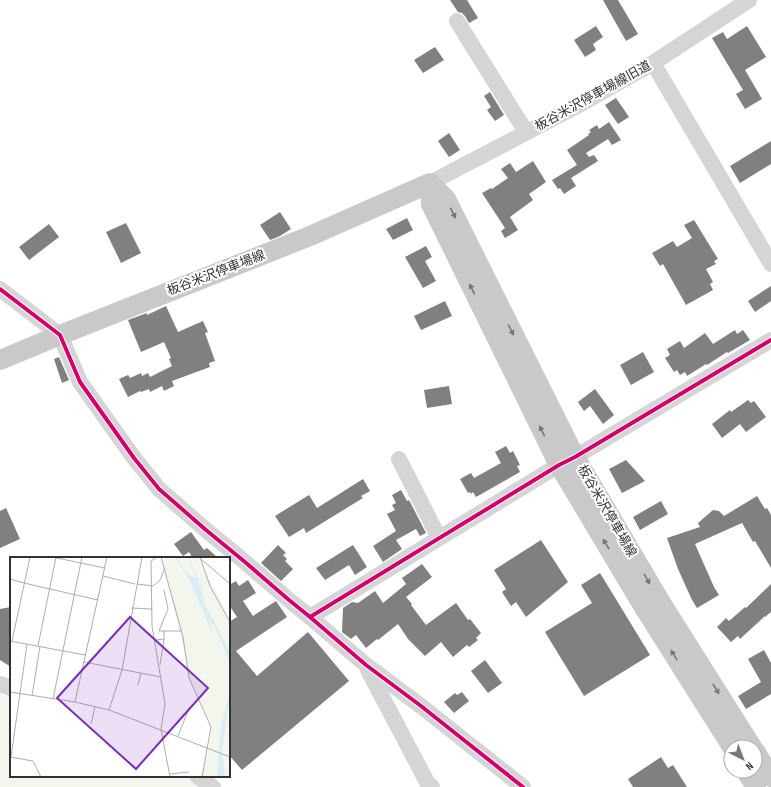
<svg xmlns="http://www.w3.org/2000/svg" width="771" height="787" viewBox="0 0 771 787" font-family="'Sofia Sans Condensed','Noto Sans JP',sans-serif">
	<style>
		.green { fill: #f3f6ed }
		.building { fill: #808080 }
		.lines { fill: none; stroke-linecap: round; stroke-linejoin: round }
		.minor { stroke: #d5d5d5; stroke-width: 16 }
		.major { stroke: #c9c9c9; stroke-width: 20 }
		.cycleway-casing { stroke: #fff; stroke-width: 6 }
		.cycleway { stroke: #d6006c; stroke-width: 4 }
		.oneway { fill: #757575 }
		.labels { text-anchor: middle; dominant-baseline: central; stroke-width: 4; stroke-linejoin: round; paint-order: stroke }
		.street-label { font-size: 13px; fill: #313131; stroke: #fff }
		.inset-road { fill: none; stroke: #adadad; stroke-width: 1 }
		.view { fill: #7b2cbf; fill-opacity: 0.15; stroke: #7b2cbf; stroke-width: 2 }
		.inset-edge { fill: none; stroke: #313131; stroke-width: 2 }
	</style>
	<rect width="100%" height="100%" fill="#fff"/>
	<path class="green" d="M0,687l11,5v84h179l16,11h-206z"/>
	<path class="building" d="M450,0h17l11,18 -9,5 -4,-7 -3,-3 -4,-1z
		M603,0h15l20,34 -12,7z
		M596,26l7,11 -10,7 3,6 -11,7 -11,-17z
		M747,26l19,31 -21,13 17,29 -17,10 -9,-15 7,-4 -31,-52 11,-6 4,7z
		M435,47l9,13 -21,13 -9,-13z
		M490,92l14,23 -9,6 -8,-11 4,-3 -7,-11z
		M616,98l13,19 -11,7 -13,-19z
		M609,122l12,18 -9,5 -4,-6 -22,14 3,4 5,-2 4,6 -27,17 5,8 -12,8 -4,-6 -2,1 -6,-9 25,-15 -10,-15 22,-15 -1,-1 3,-2 -2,-2 8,-5 2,4z
		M449,133l11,17 -11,7 -11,-16z
		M771,141v23l-31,19 -10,-17z
		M533,161l13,21 -17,12 4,6 -23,17 8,13 -13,8 -4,-7 4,-3 -23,-35 9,-5 1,1 16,-11 -7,-9 9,-6 6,9z
		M280,212l11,17 -11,7 -10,4 -10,-15z
		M407,218l6,12 -20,10 -7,-11z
		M694,220l24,39 -4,2 2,3 -10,5 7,13 -3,2 3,6 -27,15 -23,-41 -3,2 -8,-13 21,-12 4,6 15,-9 -8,-13z
		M126,223l15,30 -20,10 -15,-31z
		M49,224l10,13 -30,23 -10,-13z
		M426,246l6,11 -7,4 11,20 -13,7 -18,-31z
		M771,286v15l-16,11 -7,-11z
		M445,301l7,15 -31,14 -7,-14z
		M166,306l12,26 25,-11 5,11 -3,1 10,28 -6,2 1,4 -38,14 2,5 -10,5 -2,-5 -12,6 -1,-3 -8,3 -1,-1 -12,6 -9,-18 9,-4 2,3 11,-5 1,3 6,-3 2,4 22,-11 -3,-7 2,-1 -7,-16 -23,10 -13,-32 19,-7v2z
		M735,330l2,4 6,-4 7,10 -22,13 -1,-1 -20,13 -1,-1 -19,12 -2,-4 -5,3 -3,-5 -3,2 -9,-14 5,-3 -3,-6 13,-8 4,7 21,-15 8,11z
		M643,352l11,20 -23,13 -11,-20z
		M59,357l10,23 -7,3 -8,-24z
		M449,386l3,18 -25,4 -3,-18z
		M595,389l19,26 -11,9 -13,-18 -6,5 -6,-9z
		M748,400l3,3 3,-2 12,16 -20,15 -6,-8 -18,14 -10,-14 18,-14 1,2z
		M506,446l4,7 3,-2 7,14 -3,1 3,6 -44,25 -3,-5 -2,2 -1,-2 -2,1 -8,-14 11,-6 3,5 27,-15 -6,-11z
		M626,460l19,21 -23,12 -13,-24z
		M363,479l7,12 -9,5 2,2 -57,35 -2,-5 -15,9 -14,-21 34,-21 8,13z
		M401,490l6,11 2,-1 17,33 -6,3 -4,-7 -20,11 6,9 -19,13 -10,-16 23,-15 -9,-17 8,-4 -3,-5 4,-2 -4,-8z
		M757,496l8,13 2,-1 4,7v53l-16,-27 -2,1 -11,-19 -47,21 19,43 5,8 -22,13 -5,-8 -14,-31 -11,-31 33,-11 -2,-4 15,-13 6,1 5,5z
		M661,501l7,13 -28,16 -7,-13z
		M6,508l14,31 -20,9v-37z
		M191,532l13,18 3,-2 11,10h-27l1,-1 -3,-5 -6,4 -9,-12z
		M541,540l27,42 -42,35 -10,-15 -5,4 -9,-14 4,-3 -12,-19z
		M278,545l8,8 -3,2 4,4 -2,2 8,8 -12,12 -20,-18z
		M353,545l14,22 -12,8 -6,-10 -24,15 -9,-12z
		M422,564l10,13 -26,20 6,7 -1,1 15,20 30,-22 12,17 2,-1 11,14 -5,5 2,2 -9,7 -2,-2 -14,12 -12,-15 -16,14 -17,-17 -10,-15 -20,16 -1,-1 -11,9 -10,-13 -5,4 -9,-7 1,-24 9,-6 6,1 17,-12 8,12 23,-19 -4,-6z
		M600,573l50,82 -66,41 -39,-64 47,-29 -11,-18z
		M248,580l8,13 -13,8 10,15 23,-15 11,16 -51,34 21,25 51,-44 41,49 -107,89 -13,-15v-133l8,-5 -8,-12v-20l7,-4 3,5z
		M771,584v28l-6,5v-1l-25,23 -2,-3 -7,6 -14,-15 9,-9 3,3 16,-14 1,1z
		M11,607v60l-11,-7v-51z
		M764,650l7,13v31l-25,15 -8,-13 23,-14 -13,-23z
		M485,660l17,23 -14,10 -17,-22z
		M462,692l7,9 -15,12 -10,-11 11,-9 2,2z
		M661,757l7,11 5,-3 14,22h-54l-5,-8z"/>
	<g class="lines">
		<path class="minor" d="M457,21l69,111
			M653,63l118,201
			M430,183l149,-78 74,-42 96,-63
			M0,289l60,46 20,47 54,76 25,31 47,41 39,32 44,38 21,17 56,48 55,41 102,81
			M399,459l40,79
			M310,617l249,-152 16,-8 196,-117
			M368,670l59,112 5,5
			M0,684l11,4
			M197,776l16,11"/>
		<path class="major" d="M430,183l16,16 129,258 85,144 92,146
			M430,183l1,21 128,261 86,144 87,138
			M0,360l60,-25 250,-99 120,-53
			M755,751l16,26
			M746,771l10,16"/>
		<g class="cycleway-casing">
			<path id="cycleway" d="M0,289l60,46 20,47 54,76 25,31 47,41 39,32 44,38 21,17 56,48 55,41 102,81
				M310,617l249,-152 16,-8 196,-117"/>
		</g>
		<use href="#cycleway" class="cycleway"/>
	</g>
	<defs><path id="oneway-solid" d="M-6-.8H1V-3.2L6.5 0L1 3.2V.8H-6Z"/></defs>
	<g class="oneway">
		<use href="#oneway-solid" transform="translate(453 213) rotate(63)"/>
		<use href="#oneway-solid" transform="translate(472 289) rotate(-116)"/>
		<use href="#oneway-solid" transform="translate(511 330) rotate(63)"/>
		<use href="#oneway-solid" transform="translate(542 431) rotate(-116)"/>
		<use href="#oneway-solid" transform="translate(606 544) rotate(-121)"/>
		<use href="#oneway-solid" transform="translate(647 579) rotate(60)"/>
		<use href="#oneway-solid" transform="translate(674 655) rotate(-122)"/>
		<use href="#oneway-solid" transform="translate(716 689) rotate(58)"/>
	</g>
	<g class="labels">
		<g class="street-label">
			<text transform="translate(593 96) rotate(-29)">板谷米沢停車場線旧道</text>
			<text transform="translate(216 273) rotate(-21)">板谷米沢停車場線</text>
			<text transform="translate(607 511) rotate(60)">板谷米沢停車場線</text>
		</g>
	</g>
	<g transform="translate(10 557)">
		<rect width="220" height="220" fill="#fff"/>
		<path d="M152,0h37l31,66v154h-30l7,-22 5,-28 -21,-45z" fill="#f3f6ed"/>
		<path d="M165,0h2l8,15 11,6 -8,-21 10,21 1,8 1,-4 4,20 26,50v12l-14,-35 -6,-8 3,14 -23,-54zM220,135l-8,58 3,23 -2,4h-6l4,-51z" fill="#daedf4"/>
		<path class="inset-road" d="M42,0l53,11M147,0l-6,4 1,65 13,78 -4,25 9,48M151,0l22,80 6,41 22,49 -9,50M190,0l10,29 20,36M191,2l29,25M93,19l32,8M0,22l14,4M14,26l74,17M127,27l16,2 7,-6 5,-12M121,51l21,1M149,74l9,-22 -4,-19M149,74h22M145,83l9,-1v-8M0,84l75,14M2,84l18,-84M28,89l18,-89M74,105l77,15M150,108l4,-26M128,128l3,-12M0,135l65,10 34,8M22,139l8,-50M43,142l29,-142M65,145l32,-145M99,153l13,-40 20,-113M99,153l121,47M81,167l4,-17M168,179l10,-25M0,200l23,4 8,16M1,200l16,-113M160,217l19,-2"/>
		<path class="view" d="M120,60l78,71 -72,81 -79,-71z"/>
		<rect width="220" height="220" class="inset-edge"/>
	</g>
	<g transform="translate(743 759) rotate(138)"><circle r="19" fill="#ffffff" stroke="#adadad"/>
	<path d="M0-3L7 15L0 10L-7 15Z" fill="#797979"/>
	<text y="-6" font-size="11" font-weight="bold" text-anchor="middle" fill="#313131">N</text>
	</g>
</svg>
